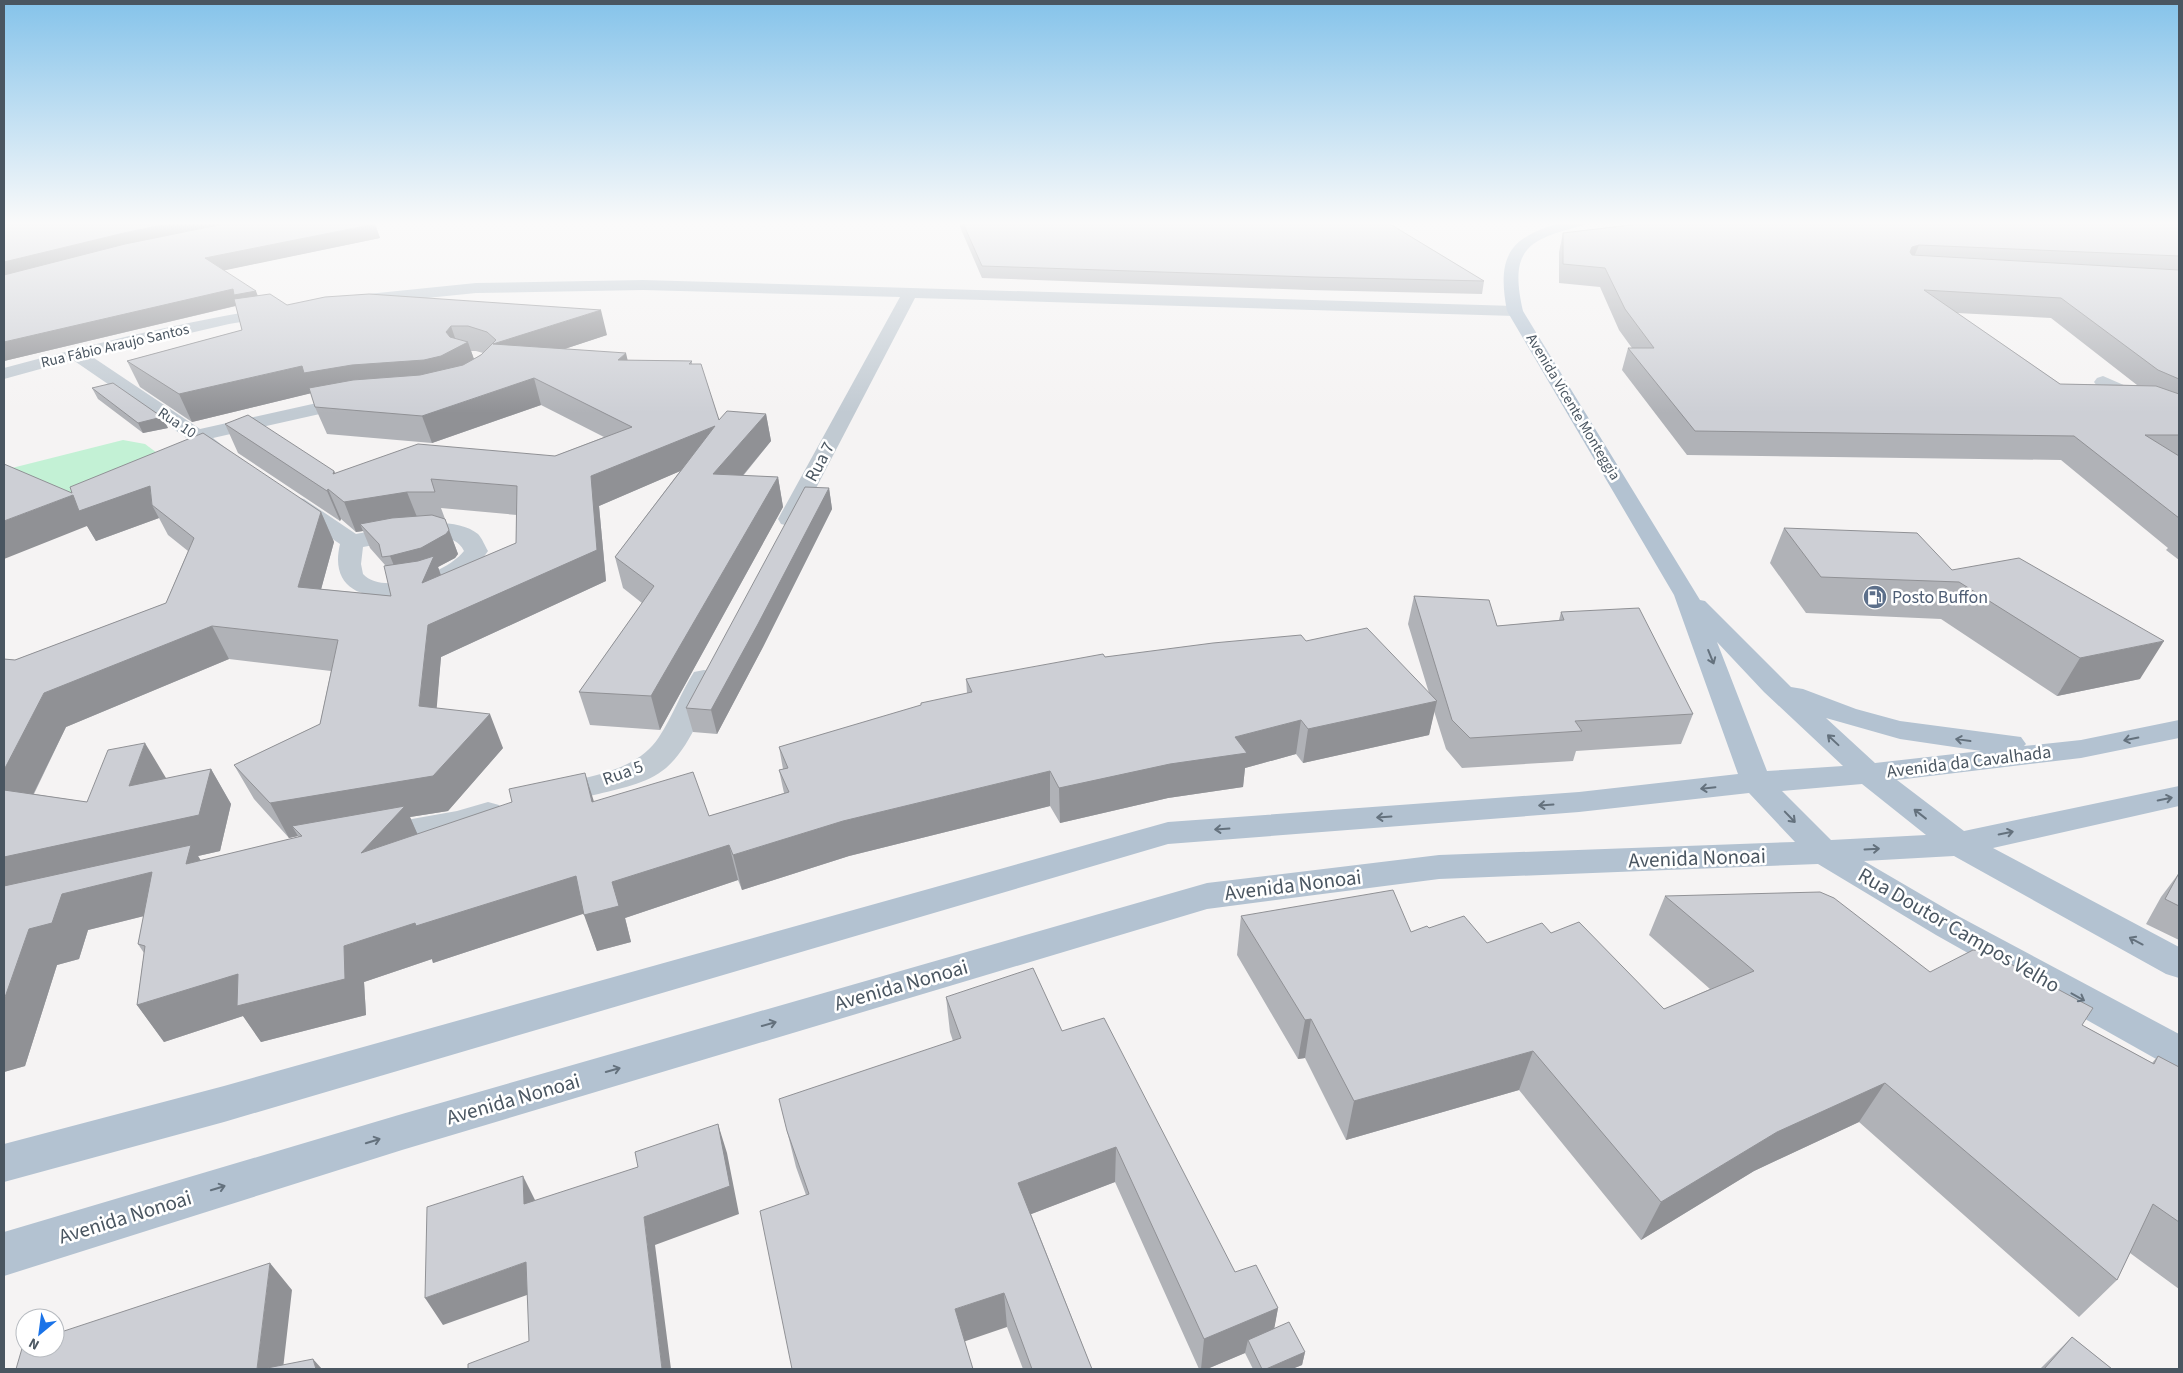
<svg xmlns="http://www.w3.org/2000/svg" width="2183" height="1373" viewBox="0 0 2183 1373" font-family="'Source Sans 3',sans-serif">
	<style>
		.green { fill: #c3f1d5 }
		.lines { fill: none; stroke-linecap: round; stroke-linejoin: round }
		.minor { fill: #c1cad2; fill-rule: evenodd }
		.major { fill: #b3c2d1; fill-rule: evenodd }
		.wall { fill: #b0b2b7; fill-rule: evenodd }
		.shaded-wall { fill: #909195 }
		.building { fill: #cdcfd5; stroke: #909195 }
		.oneway { stroke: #64717d }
		.labels { text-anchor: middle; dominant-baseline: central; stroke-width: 5; stroke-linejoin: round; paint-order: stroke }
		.far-street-label { font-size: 15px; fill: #4a5661; stroke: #fff }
		.street-label { font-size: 18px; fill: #4a5661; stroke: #fff }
		.service-label { font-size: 18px; fill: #4e5e75; stroke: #fff; text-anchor: start }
		.near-street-label { font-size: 21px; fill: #4a5661; stroke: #fff }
	</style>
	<rect width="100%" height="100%" fill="#f5f3f3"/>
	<path class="green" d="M123,440l22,4 39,29 -72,53 -108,-56z"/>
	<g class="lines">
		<path class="minor" d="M643,280l872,26 8,5 -8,5 -600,-18 -115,221 -3,5 -8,2 -8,-2 -3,-5 122,-222 -257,-7 -167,3 -118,12 -8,-5 8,-5 118,-12z
			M276,307l8,5 -2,3 -53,9 -138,32 109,73 153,-34 7,2 2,4 -2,4 -147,33 24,19 -3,4 -7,2 -7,-2 -147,-101 -69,19v-11c89,-24 180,-47 272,-61z
			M2103,376l76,33v13l-82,-36 -3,-4 3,-4z
			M296,497l8,2 52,35c32,-5 95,-22 122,0 4,4 7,12 10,17 -6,9 -12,17 -20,23 -37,25 -146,46 -128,-30l-52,-35 -3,-5 3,-5zM441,537c11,2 18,4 23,14 -16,21 -80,46 -101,23l-2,-10 2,-17 38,-7z
			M704,670l10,2 4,6c-14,29 -27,68 -52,90 -19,16 -48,21 -72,27 -17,4 -35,12 -52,7l-4,-7 4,-7c40,-11 93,-14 117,-51 14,-21 22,-45 35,-65z
			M488,802l11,3 5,8 -5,8 -41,12 -80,14 -11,-3 -5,-8 5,-8 11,-3 79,-14z"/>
		<path class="major" d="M1567,221h23l-2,3c-58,15 -80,22 -65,87l177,289 5,1 86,86 12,2 53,20 44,12 121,16 5,7 -2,2 57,-6 98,-20v18l-98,20 -184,22 67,51 215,-45v20l-186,42 186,99v31l-13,-4 -212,-118 -90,5 96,56 219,117v35l-14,-5 -229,-129 -118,-71 -379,15 -232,30 -805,241 -398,126v-44l398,-118 805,-231 232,-28 356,-13 -46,-49 -170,19 -411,32 -944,278 -220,60v-38l220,-58 944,-264 411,-30 159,-18 -64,-179 -167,-284c-11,-58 4,-75 60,-90zM1717,642l47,50 79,74 -76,5zM1826,718l74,21 81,12 -106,12zM1862,784l64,51 -95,5 -49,-49z"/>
	</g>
	<path class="wall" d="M959,221h426l99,60 -2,13 -173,-4 -327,-12 -22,-51z
		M1642,221h537v339l-13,-10 2,-2 -107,-88 -374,-5 -65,-85 6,-22h4l-13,-18 -19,-43 -41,-4v-31l4,-19 78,-9zM1957,313l94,5 86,67 -77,-1z
		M4,224h371l5,14 -156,32 34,26 29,9 320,30 -43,14 63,11 65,1v3l27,56 47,-6 5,27 -28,35 35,1 5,30 -123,223 -70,-5 -11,-33 63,-89 -19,-15 -8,-31 65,-86 -81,35 7,75 -165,76 -5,51 67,40 -55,63 -38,6 7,17 177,-33 115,15 75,-23 -5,-23 4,-1 -4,-22 188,-54 -1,-14 139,-22 201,-16 123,52 -21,-69 6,-28 83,30 62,-6 2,-8 132,102 -12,30 -105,7 -3,10 -111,7 -16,-19 -12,-38 -5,24 -126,28 -7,-9 -51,14 -2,19 -75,11 -108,25 -10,-17 -201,50 -107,34 -4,-10 -113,38 6,24 -34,9 -13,-38 -151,50 -1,-4 -68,23 2,33 -105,27 -18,-26 -79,26 -27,-37 7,-52 -6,-9 6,-28 -56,14 -9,29 -22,6 -32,101 -21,6v-413l11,1 151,-57 22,-52 -20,-16 -9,-17 -63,23 -9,-15 -15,-33 249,19 13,30 -13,47 70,7 -6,-31 -15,-17 -7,-17 -7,1 -15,-13 -1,2 -102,-68 -13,-29 109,47 1,2 220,-17 49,-19 -63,-32 -109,38 -105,-9 -12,-27 -4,-14 -119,29 -52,-35 -13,-26 115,-31 -6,-24 -232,55zM471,351h5l7,2 -9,6zM441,508l76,7 -1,28 -75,32 -3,-8 17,-9 3,-4zM229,659l102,12 -11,53 -86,41 20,34 35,39 9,-2v1l-97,24 -3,-5 22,-5 11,-47 -20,-35 -46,10 1,-1 -79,24 -53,-8 32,-67z
		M92,388l70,29 6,11 -25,5 -45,-34z
		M829,488l3,21 -69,138 -46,87 -24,-2 -7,-24z
		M1784,528l168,42 188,109 -83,17 -116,-77 -135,-6 -36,-50z
		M2179,873v67l-33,-16 15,-27z
		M1665,896l265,76 152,53 70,38 6,-7 21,11v222l-49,-36 -13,27 -38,37 -220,-195 -105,49 -113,69 -122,-150 -173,50 -41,-82 -7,1 -61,-104 4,-39 170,16 18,-4 58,15 64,-10 113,76 46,-20 -61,-54z
		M946,997l116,34 173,241 43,36 -4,20 31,24 -3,13 -10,4h-39l-8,-16 -38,16h-8l-84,-187 -84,32 61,155h-69l-16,-42 -201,-132 -10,-28 -9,-36 166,-90 -3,-9z
		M2072,1337l40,32h-72z"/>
	<path class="shaded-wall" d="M180,221h74l-250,58v-17l120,-29z
		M375,224l5,14 -168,35 -7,-15z
		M1919,245l-8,19 -7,2 8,-19z
		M233,289l23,2 6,16 -23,-2 -235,56v-19z
		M601,310l6,25 -106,35 -8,-26z
		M451,326l7,21 10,-5 9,26 -165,25 -120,29 -13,-28 123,-28 144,-34z
		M626,353l6,26 -14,-19z
		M534,378l7,27 -109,38 -10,-27z
		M766,414l5,27 -52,63 -6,-30z
		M162,417l6,11 -25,5 -5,-10z
		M715,426l5,28 -121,52 7,75 -165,76 -7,83 -15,-34 9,-81 163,-149z
		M334,471l12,29 61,-8 12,30 -59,2 3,7 -7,1 -23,-58z
		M778,477l5,30 -123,223 -9,-34z
		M150,486l2,19 7,13 -63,23 -9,-15 -83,33v-38l69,-26z
		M829,488l3,21 -69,138 -46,87 -6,-24z
		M328,489l13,30 -1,2 -13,-30z
		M321,512l13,30 -21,77 -15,-32z
		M449,530l9,24 -3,4 -17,9 7,20 -45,-7 -10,-24z
		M212,626l17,33 -163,68 -47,96 -15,-21v-32l40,-77z
		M2164,641l-24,38 -83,17 23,-38z
		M1437,701l-8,34 -126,28 5,-34z
		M490,714l13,34 -55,63 -38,6 11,25 -60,11 -69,-27 6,10 -9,2 -19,-35z
		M1301,720l-5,34 -51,14 -2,19 -75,11 -108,25 -1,-35 176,-51z
		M145,743l21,35 -14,43 -23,-35z
		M211,769l20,35 -11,47 -22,5 15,24 -27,-16 -182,35v-42z
		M1050,771v35l-201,50 -107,34 -9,-35 110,-34z
		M585,773l11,35 -4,-6z
		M729,845l9,35 -113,38 6,24 -34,9 -13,-36 28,-33z
		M152,872l24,36 -88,22 -9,29 -22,6 -32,101 -21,6v-72l25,-71 33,-35z
		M576,876l13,36 -156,51 -1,-4 -68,23 2,33 -105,27 -18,-26 -79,26 -27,-37 101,-31 106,-28 71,-23z
		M1311,1019l-6,39 -7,1 7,-39z
		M1533,1051l-14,39 -173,50 8,-39z
		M1885,1083l-26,39 -105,49 -113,69 20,-38 116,-70z
		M718,1124l9,29 12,61 -84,31 16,124h-9l-18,-152z
		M1116,1147l-1,35 -94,36 -3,-35z
		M523,1176l14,28h-13z
		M526,1262l15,28 -98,35 -18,-27z
		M270,1263l22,27 -9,79h-26z
		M1004,1293l3,34 -47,16 -5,-34z
		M1278,1308l-6,33 -24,-1 -3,13 -38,16h-6l3,-30z
		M1305,1352l-3,13 -10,4h-26z
		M313,1359l9,10h-6z"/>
	<path class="building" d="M16,221h164l-56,12 -120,29v-38z
		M238,221h131l6,3 -170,34 51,33 -22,4 -1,-6 -229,53v-67l121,-31z
		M962,221h423l99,60 -173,-4 -329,-11z
		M1654,221h525v35l-260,-11 -7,2 -2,5 2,3 267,15v109l-21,-9 -97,-72 -137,-8 136,94 96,2 23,8v41h-34l34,21v62l-105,-82 -379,-5 -67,-83h26l-29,-39 -20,-41 -42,-4v-31l93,-11z
		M270,294l17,11 38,-8 44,-3 232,16 -108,34 133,9 -8,7 74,1 -3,3h12l18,56 8,-9 39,3 -53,60 65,3 -127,219 -72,-4 75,-106 -39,-29 100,-131 -124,50 6,74 -169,75 -9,81 71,8 -57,62 -163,27 -36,-38 86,-41 18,-84 -126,-14 -168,67 -40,77v-111l11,1 151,-57 28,-65 -42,-33 -2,-19 -71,25 -6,-16 -69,26v-57l68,29 -2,-6 133,-54 118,79 -23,75 93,9 -7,-30 34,-5 16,-5 -12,27 94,-40 1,-57 -86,-7 4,13h-28l-63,10 -16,-13 -1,2 -102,-67 23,-9 86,56 -1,3 85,-30 137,12 77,-29 -98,-49 -112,38 -107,-9 -6,-19 44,-8 67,-5 43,-10 18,-10 15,-15 -9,-8 -19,-6h-17l-5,6 4,5 18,5 -27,14 -17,4 -72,5 -48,8 -2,-7 -123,28 -52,-33 115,-31 -8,-31z
		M113,383l49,34 -24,6 -46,-35z
		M805,487l24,1 -71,136 -47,86 -25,-2z
		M432,515l13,4 4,11 -3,4 -25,14 -31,8 -8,1 -3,-13 -19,-20 32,-6z
		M1784,528l133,5 35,37 67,-12 145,83 -84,17 -121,-76 -138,-5z
		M1414,596l75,4 8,26 67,-6 -3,-8 78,-4 54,106 -118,7 7,10 -112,7 -18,-18z
		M1367,628l70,73 -129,28 -7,-9 -66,17 12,16 -77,11 -111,24 -9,-17 -207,50 -110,34 -4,-10 -117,37 7,24 -35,9 -8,-39 -160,50 -1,-3 -71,23 1,33 -108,27 1,-32 -101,31 8,-59 -7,-2 14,-72 -90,22 -10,29 -23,6 -25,71v-114l187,-41 -5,19 116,-28 -10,-10 113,-20 -44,47 151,-51 -3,-13 76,-16 7,29 101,-30 16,44 80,-24 -10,-22 9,-2 -9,-21 142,-42v-2l51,-11 -6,-13 137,-25 2,3 108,-14 88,-8 5,6z
		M145,743l-16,43 82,-17 -12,46 -195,42v-67l83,12 21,-52z
		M2179,873v33l-14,-7z
		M1393,890l18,42 16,-6 2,2 35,-12 23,27 55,-20 9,10 28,-11 85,87 90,-38 -89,-75 155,-4 14,6 96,74 43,-22 15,2 105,56 -11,17 72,39 4,-8 21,11v155l-26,-18 -36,76 -232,-197 -108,49 -116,70 -128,-151 -179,50 -43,-82 -6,1 -64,-104z
		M1033,968l29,63 42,-13 131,254 21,-7 22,43 -74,31 -88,-192 -98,36 74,186h-60l-28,-76 -49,16 18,60h-181l-32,-158 49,-17 -22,-63 -8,-32 182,-61 -15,-41z
		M718,1124l12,62 -86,31 18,152h-194v-5l61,-23 -3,-79 -101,36 2,-91 96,-31 1,28 114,-37 -3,-15z
		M270,1263l-13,106h-241l7,-24 2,-1v4h30v-14z
		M1289,1322l16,30 -39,17h-4l-14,-29z
		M2072,1337l40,32h-68z
		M313,1359l3,10h-54z"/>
	<defs><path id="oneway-shaft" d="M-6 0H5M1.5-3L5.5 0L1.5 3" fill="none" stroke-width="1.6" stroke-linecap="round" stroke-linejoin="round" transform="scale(1.25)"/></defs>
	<g class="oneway">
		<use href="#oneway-shaft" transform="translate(1711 657) rotate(68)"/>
		<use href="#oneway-shaft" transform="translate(2131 739) rotate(169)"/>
		<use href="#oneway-shaft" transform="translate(1833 740) rotate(-137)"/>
		<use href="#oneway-shaft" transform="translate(1963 740) rotate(-172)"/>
		<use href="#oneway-shaft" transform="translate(1708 788) rotate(174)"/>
		<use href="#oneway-shaft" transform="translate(2165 799) rotate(-12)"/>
		<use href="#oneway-shaft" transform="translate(1546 805) rotate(176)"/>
		<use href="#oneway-shaft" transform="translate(1920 814) rotate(-142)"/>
		<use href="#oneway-shaft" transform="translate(1384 817) rotate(176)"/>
		<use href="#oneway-shaft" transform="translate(1790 817) rotate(46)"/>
		<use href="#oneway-shaft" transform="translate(1222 829) rotate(176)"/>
		<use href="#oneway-shaft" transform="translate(2006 833) rotate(-12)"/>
		<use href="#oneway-shaft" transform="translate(1872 849) rotate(-3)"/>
		<use href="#oneway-shaft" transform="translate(2136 941) rotate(-152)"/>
		<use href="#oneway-shaft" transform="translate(2078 997) rotate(29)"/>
		<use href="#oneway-shaft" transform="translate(769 1024) rotate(-16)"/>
		<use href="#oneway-shaft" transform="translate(613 1070) rotate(-16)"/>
		<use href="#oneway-shaft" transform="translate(373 1141) rotate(-17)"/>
		<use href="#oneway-shaft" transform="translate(218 1188) rotate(-17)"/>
	</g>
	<linearGradient id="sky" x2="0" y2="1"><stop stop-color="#85c3ea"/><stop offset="0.54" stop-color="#fafafa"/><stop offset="1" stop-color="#fafafa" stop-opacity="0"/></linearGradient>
	<rect width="2183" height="413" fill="url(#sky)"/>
	<defs>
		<g id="fuel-disc" transform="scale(1.25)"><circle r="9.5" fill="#5c6f8a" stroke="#fff"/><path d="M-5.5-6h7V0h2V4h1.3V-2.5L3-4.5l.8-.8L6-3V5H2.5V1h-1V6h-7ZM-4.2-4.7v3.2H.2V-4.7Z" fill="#fff"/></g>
	</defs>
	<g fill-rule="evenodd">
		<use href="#fuel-disc" x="1875" y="597"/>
	</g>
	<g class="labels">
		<g class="far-street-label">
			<text transform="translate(115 346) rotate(-13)">Rua Fábio Araujo Santos</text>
			<text transform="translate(1573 407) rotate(59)">Avenida Vicente Monteggia</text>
			<text transform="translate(177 423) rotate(34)">Rua 10</text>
		</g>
		<g class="street-label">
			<text transform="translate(820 462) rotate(-62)">Rua 7</text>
			<text transform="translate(1969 762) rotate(-7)">Avenida da Cavalhada</text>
			<text transform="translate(623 773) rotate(-20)">Rua 5</text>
		</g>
		<g class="service-label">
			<text x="1892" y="597">Posto Buffon</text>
		</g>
		<g class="near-street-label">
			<text transform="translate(1697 858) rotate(-2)">Avenida Nonoai</text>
			<text transform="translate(1293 885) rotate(-7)">Avenida Nonoai</text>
			<text transform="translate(1959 930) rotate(30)">Rua Doutor Campos Velho</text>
			<text transform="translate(901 985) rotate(-16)">Avenida Nonoai</text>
			<text transform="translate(513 1099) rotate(-16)">Avenida Nonoai</text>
			<text transform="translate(125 1217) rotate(-17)">Avenida Nonoai</text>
		</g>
	</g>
	<rect width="2183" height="1373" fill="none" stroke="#4a5661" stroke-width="10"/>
	<g transform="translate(40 1333) rotate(209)"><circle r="24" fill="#ffffff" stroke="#b7bbc0"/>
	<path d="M0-4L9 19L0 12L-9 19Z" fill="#1a73e8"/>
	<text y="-8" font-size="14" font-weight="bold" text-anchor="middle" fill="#4a5661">N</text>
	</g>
</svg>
